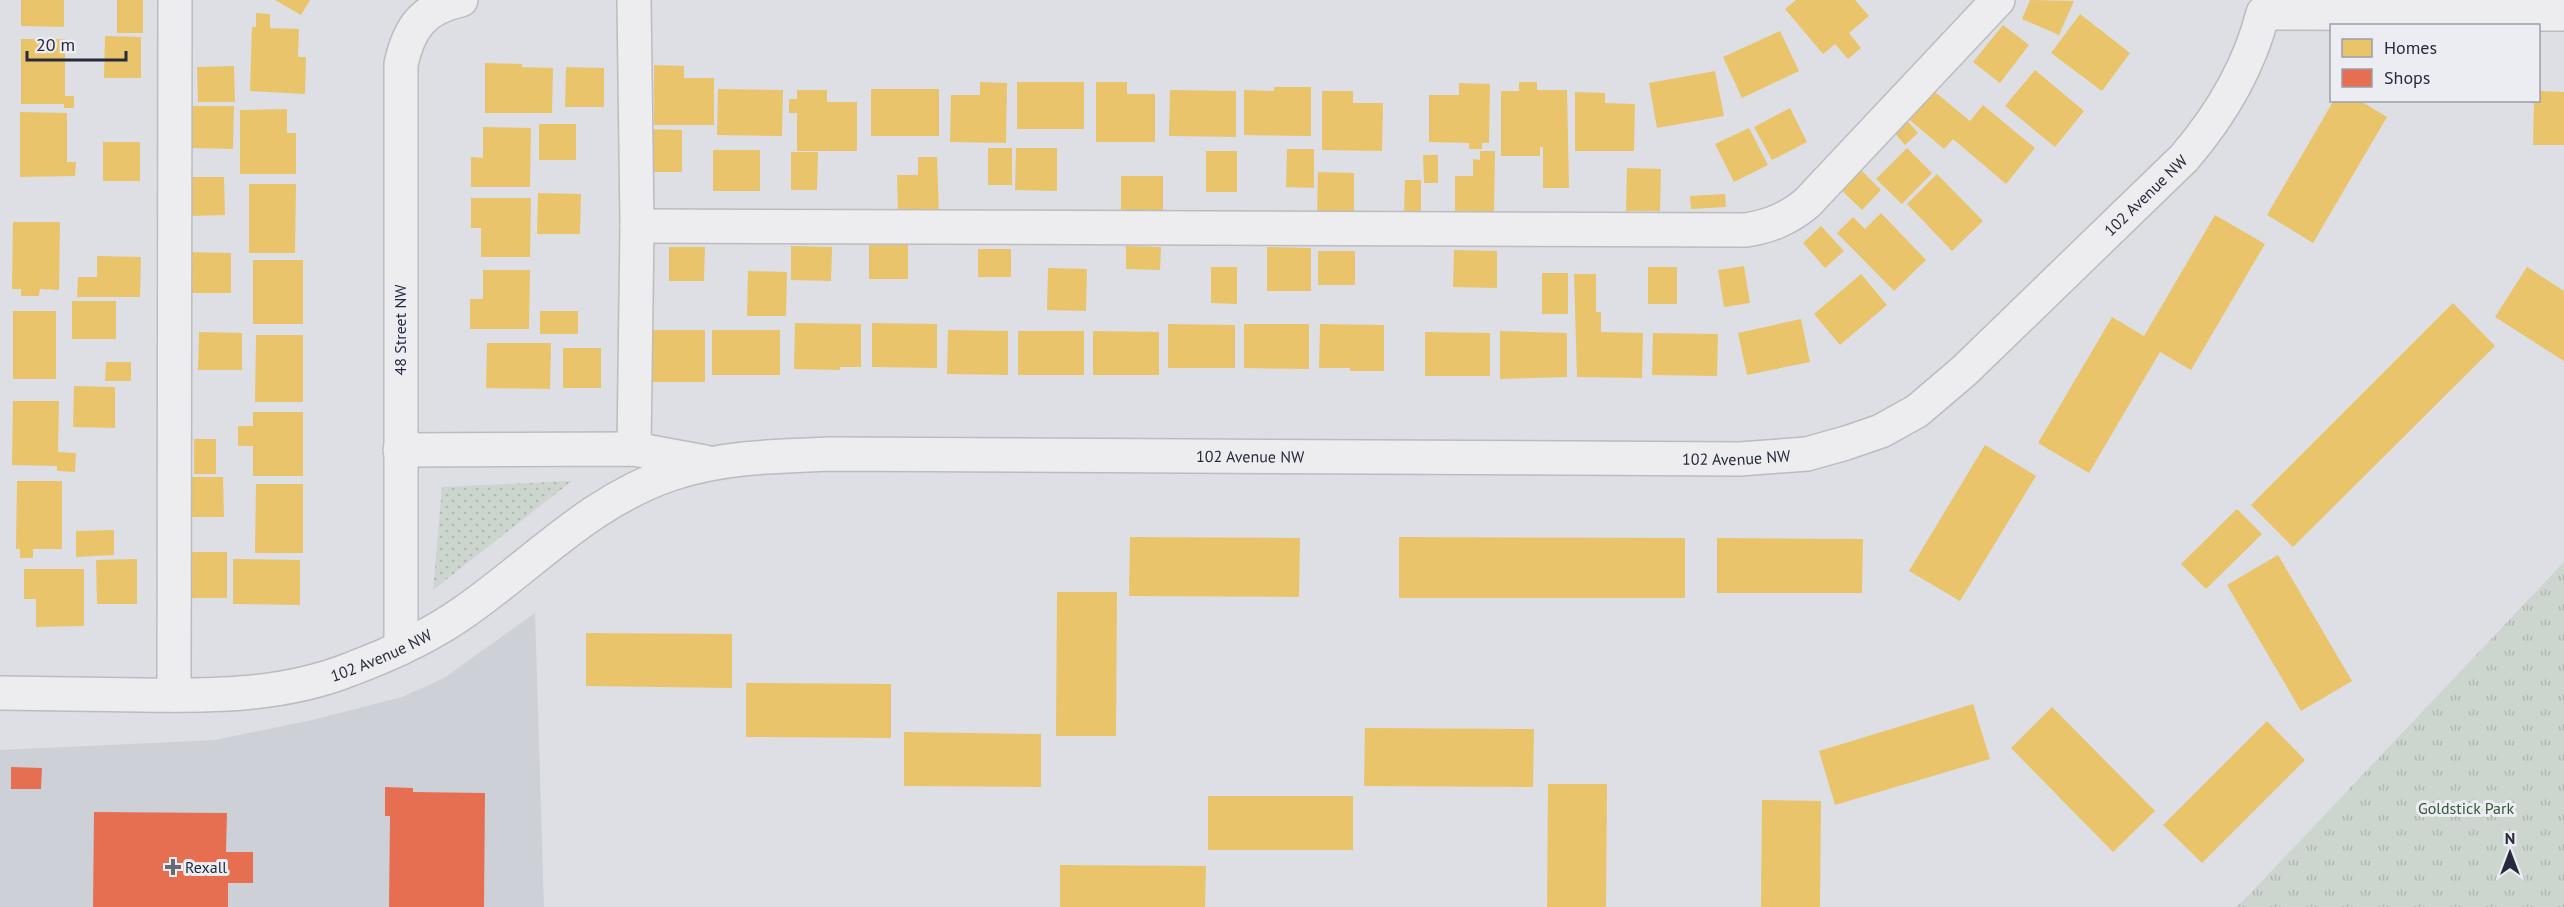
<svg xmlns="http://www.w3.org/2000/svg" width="2564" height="907" viewBox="0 0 2564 907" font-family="'PT Sans',sans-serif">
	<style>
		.built { fill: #ced0d7 }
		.grass { fill: url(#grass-dots) }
		.park { fill: url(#park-tufts) }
		.homes { fill: #e9c46a }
		.shops { fill: #e76f51 }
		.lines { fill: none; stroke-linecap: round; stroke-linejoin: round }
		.minor-casing { stroke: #bbbcc0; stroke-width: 36 }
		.minor { stroke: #ededf0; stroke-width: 33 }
		.poi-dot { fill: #666976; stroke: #ebedf3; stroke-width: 2 }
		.labels { text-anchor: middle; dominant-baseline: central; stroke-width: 6; stroke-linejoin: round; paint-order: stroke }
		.street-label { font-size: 16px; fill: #262a3b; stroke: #ebedf3 }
		.park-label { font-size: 16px; fill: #345634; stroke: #ebedf3 }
		.poi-label { font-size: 16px; fill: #262a3b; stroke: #ebedf3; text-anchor: start }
	</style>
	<defs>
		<pattern id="grass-dots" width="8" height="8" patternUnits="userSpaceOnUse" patternTransform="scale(1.5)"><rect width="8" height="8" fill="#ccd6cf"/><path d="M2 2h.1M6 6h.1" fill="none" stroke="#afb8b3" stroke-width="1.8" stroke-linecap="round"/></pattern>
		<pattern id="park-tufts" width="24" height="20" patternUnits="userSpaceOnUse" patternTransform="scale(1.5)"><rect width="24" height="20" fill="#ccd6cf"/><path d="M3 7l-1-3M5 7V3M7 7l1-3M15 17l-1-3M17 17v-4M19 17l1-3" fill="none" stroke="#afb8b3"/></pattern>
	</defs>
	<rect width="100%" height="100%" fill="#dedfe4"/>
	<path class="built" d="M535,613l9,294h-544v-157l215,-10 97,-20 90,-23 42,-19z"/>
	<path class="grass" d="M572,481l-139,109 9,-103z"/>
	<path class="park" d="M2564,562v345h-329l9,-7z"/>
	<path class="homes" d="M21,0h43v27l-43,-1z
		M117,0h26v33h-26z
		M275,0h35l-9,15z
		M1796,0h59l14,16 -20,17 12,15 -13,11 -13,-15 -12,10 -38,-45z
		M2030,0l44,1 -15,34 -37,-16z
		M256,13l14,1v14l29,1 -1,28h8l-1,37 -55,-3 2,-64h4z
		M2080,14l50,39 -28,38 -51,-38z
		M2003,25l26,20 -29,38 -27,-21z
		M1780,31l19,40 -57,27 -19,-41z
		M105,36l36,1v41h-37z
		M21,39h44v57h9v12h-10v-4h-43z
		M485,63l37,1v3l31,1 -1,45h-67z
		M654,65l30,1v12h30v47h-60z
		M234,66l1,36h-37l-1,-35z
		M566,67l38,1v39h-39z
		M2035,70l49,41 -29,36 -50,-41z
		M1715,71l9,45 -67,12 -8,-45z
		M980,82l27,1 -1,60 -56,-1 1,-47h29z
		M1017,82h67v47h-67z
		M1096,82h31v12h28v48h-59z
		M1519,82h18v8h30l2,98h-26v-41h-3v9h-39v-65h18z
		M1459,83l31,1 -1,59h-7v6h-13v-6l-40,-1v-47h30z
		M1274,87h37v49l-67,-1v-45l30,1z
		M1929,87l41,34 13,-16 52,43 -29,36 -53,-45 -9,10 -39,-33z
		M718,89l65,1 -1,46 -65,-1z
		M871,89h68v47h-68z
		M797,90h30v12h30v49h-60v-38h-8v-14h8z
		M1170,90l66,1v46l-67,-1z
		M1322,91h31v12h30l-1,48 -60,-1z
		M2538,91l26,1v53h-31l1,-45h4z
		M1575,92l30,1v10l30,1 -1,47h-59z
		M2334,100h25l28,17 -74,126 -46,-28z
		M192,106h42l-1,43 -42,-1z
		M1790,108l17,34 -35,18 -18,-33z
		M287,109v24h9v41h-56v-64z
		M20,112l47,1v49h9l-1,14 -55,1z
		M1905,118l13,15 -13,12 -13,-15z
		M539,124h37v36h-37z
		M483,127l48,1 -1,59h-59v-30l12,1z
		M1749,128l19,37 -34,17 -19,-38z
		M644,129l38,1v42h-39z
		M103,142h37v39h-37z
		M988,148h24v37h-24z
		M1016,148h41v43l-42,-1z
		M1907,148l25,25 -30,31 -26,-25z
		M1287,149h27v39l-28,-1z
		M713,150h47v41h-47z
		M1206,151h31v41h-31z
		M1480,151h15l-1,61h-39v-36h18v-17l7,1z
		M791,152h27l-1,38h-26z
		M1423,155h15v28h-14z
		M918,157h19l2,57h-41l-1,-39h21z
		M1855,164l26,26 -19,20 -27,-26z
		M1627,168l34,1 -1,42h-34z
		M1318,172l36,1v38h-10v5l-27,-1z
		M1937,174l46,47 -31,30 -45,-47z
		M1121,176h42v38h-42z
		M190,177h34l1,38 -35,1z
		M1405,180h16v31h-17z
		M249,184h47l-1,69h-46z
		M538,193l43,1 -1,40h-43z
		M1725,194l1,13 -35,2 -1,-13z
		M471,198h60l-1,59h-49v-29h-10z
		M1881,213l45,47 -32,31 -57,-58 16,-16 12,12z
		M2215,215l50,29 -74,126 -31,-18 -71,121 -51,-30 74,-126 32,19z
		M13,222h47l-1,68 -19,-1 -1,7h-18v-7h-9z
		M1821,226l23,25 -19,17 -22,-25z
		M869,245h39v34h-39z
		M791,246l41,1 -1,34 -40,-1z
		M1126,246l35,1 -1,23 -34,-1z
		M669,247h36l-1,34h-35z
		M1267,247l44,1v43h-44z
		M978,249h33v28h-33z
		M1454,250l43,1v37l-44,-1z
		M1318,251h37v34h-37z
		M187,252l44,1v40h-44z
		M97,256l44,1 -1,40h-63l1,-20h19z
		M253,260h50v64h-50z
		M1744,266l6,37 -26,4 -6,-37z
		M1211,267h26v37l-26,-1z
		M1648,267h29v37h-29z
		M2527,267l37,24v70l-69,-44z
		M1048,268l39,1 -1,42 -39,-1z
		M483,270h47l-1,59h-59v-30h13z
		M748,271l39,1 -1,44h-39z
		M1542,273h26v41h-26z
		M1574,274h22v38h5v20l42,1 -1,45 -65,-1z
		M1861,274l26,31 -47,40 -26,-31z
		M72,301h44v38h-44z
		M2453,303l42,43 -202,201 -42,-42z
		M13,311h43v68h-43z
		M540,311h38v23h-38z
		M1801,319l9,43 -63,13 -9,-42z
		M795,323l66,1v43h-21v3l-46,-1z
		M872,323l65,1v44l-65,-1z
		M1168,324l67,1v43h-67z
		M1244,324h65v45l-65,-1z
		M1320,324l64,1v46h-34v-3h-31z
		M638,330h67v52h-67z
		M712,330h68v45h-68z
		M948,330l60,1v44l-61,-1z
		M1018,331h66v44h-66z
		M1093,331l66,1v43h-66z
		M1500,331l67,2v44l-67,2z
		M199,332l43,1v37h-44z
		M1425,332l65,1v43h-65z
		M1653,333l65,1 -1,42 -65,-1z
		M256,335h47v67h-48z
		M487,343h64l-1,46 -64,-1z
		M563,348h38v40h-38z
		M106,362h25v19h-26z
		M74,386l41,1v41l-42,-1z
		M13,401h46l-1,51 18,1 -1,19 -18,-1v-5l-45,-1z
		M253,412h50v64h-50v-30h-15v-20h15z
		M194,439h22v35h-22z
		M1985,445l51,31 -76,125 -51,-30z
		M187,477h36l1,40h-37z
		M17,481h45v68h-29v9h-13v-9h-4z
		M256,484h47v69h-48z
		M2237,509l25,25 -56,55 -25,-25z
		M114,530v25l-38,2v-26z
		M1130,537l170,1 -1,59 -170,-1z
		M1399,537l286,1v60h-286z
		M1717,538l146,1 -1,54h-145z
		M186,552h41v46h-42z
		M2278,555l74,126 -51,30 -74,-126z
		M137,559v45h-40l-1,-44z
		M233,559l67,1v45l-67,-1z
		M24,569h60v57l-48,1v-28h-12z
		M1057,592h60l-1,144h-60z
		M586,633l146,1v54l-146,-2z
		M746,683l145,1v54l-145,-1z
		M1973,704l17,55 -155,46 -16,-54z
		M2052,707l103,104 -42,41 -102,-104z
		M2267,721l38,39 -103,103 -39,-38z
		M1365,728l169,1 -1,58 -169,-1z
		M904,732l137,2v53l-137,-1z
		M1548,784h59l-1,123h-59z
		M1208,796h145v54h-145z
		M1762,800l59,1 -1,106h-59z
		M1060,865l146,1 -1,41h-145z"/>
	<path class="shops" d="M11,767l31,1 -1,21h-30z
		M385,787l28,1v4l72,1 -1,114h-95l1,-91h-5z
		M94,812l133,1 -1,39h27v31h-25v24h-135z"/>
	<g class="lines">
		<g class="minor-casing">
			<g id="minor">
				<path d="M634,0l3,226 -3,223"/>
				<path d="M637,226l1109,4c24,-4 42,-11 61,-27l191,-203"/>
				<path d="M400,450l234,-1 71,13"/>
				<path d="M401,648v-584c8,-36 22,-56 60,-64"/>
				<path id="s1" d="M0,693c47,1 94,1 141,2 71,1 143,1 210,-26 40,-15 79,-33 113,-57 69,-48 126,-111 207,-138 50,-17 106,-18 158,-20l911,5 67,-5 39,-11 35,-12 36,-20 47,-40 220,-213c37,-43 65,-90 79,-145l301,1"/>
				<path d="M174,695l1,-695"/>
			</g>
		</g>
		<use href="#minor" class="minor"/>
	</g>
	<path class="poi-dot" d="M170 858h6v6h6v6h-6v6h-6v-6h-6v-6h6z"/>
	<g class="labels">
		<g class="street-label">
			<text stroke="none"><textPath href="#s1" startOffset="2302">102 Avenue NW</textPath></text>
			<text transform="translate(400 330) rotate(-90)">48 Street NW</text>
			<text stroke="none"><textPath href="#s1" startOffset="1312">102 Avenue NW</textPath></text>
			<text stroke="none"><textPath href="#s1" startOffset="1798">102 Avenue NW</textPath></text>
			<text stroke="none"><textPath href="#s1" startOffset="387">102 Avenue NW</textPath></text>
		</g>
		<g class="park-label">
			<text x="2466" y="808">Goldstick Park</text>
		</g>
		<g class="poi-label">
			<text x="185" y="867">Rexall</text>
		</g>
	</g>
	<rect x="2330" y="24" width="210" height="78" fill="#ebedf3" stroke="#9c9fa9" stroke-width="1.5"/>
	<rect x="2342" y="39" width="30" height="18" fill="#e9c46a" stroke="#9c9fa9" stroke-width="1.5"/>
	<text x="2384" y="54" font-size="18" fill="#262a3b">Homes</text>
	<rect x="2342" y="69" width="30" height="18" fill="#e76f51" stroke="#9c9fa9" stroke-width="1.5"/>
	<text x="2384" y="84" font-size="18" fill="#262a3b">Shops</text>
	<g transform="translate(2510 853)" stroke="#ebedf3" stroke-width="4.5" paint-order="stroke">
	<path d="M0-4.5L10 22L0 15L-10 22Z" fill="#262a3b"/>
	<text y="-9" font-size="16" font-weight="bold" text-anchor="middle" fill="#262a3b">N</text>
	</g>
	<path d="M27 51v9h99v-9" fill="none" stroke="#262a3b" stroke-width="3"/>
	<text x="36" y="51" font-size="18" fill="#262a3b" stroke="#ebedf3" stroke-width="4.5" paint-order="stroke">20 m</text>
</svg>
